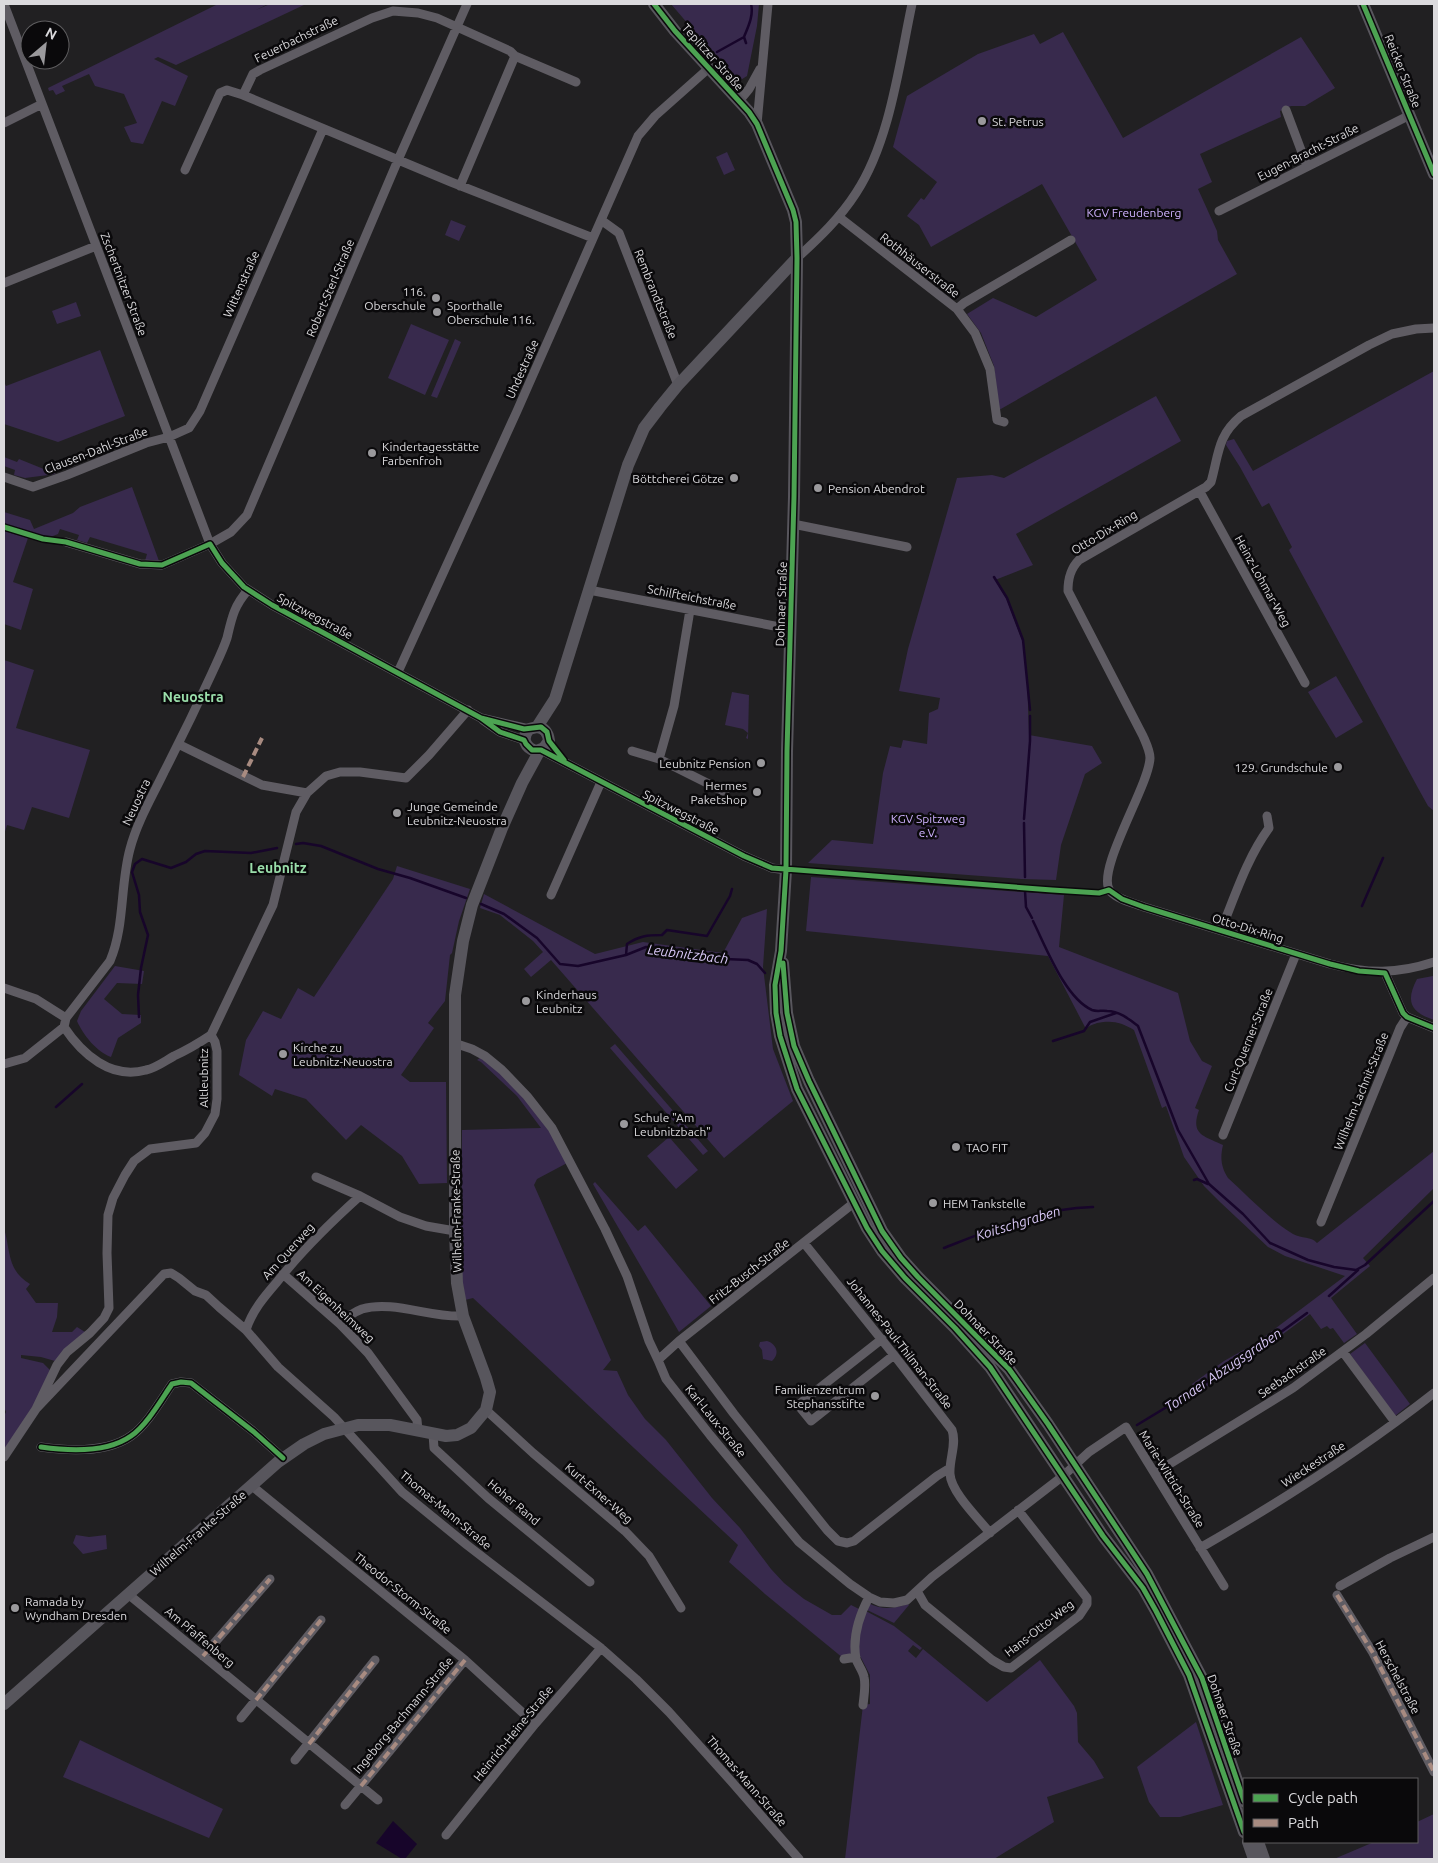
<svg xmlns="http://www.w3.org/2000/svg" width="1438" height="1863" viewBox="0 0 1438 1863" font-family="Ubuntu,sans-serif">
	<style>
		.green { fill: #382a4d }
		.water { fill: #17052a }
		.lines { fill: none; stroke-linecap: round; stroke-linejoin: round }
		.stream { stroke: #17052a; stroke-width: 2.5 }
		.street { stroke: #5f5c63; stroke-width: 9 }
		.secondary { stroke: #58565d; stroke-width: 12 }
		.tram { stroke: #5a585d; stroke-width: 1 }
		.quiet { stroke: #a88b81; stroke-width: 4; stroke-dasharray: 8 4; stroke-linecap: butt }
		.cycleway-casing { stroke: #0a090b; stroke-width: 8 }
		.cycleway { stroke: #4ca352; stroke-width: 5 }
		.poi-dot { fill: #9a999c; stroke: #0a090b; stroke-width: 2 }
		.labels { text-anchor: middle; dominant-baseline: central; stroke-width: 5; stroke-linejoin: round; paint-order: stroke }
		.street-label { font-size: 12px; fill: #dbdadd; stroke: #0a090b }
		.poi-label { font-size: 12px; fill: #dbdadd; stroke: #0a090b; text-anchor: start }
		.park-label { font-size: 12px; fill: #cfb2ff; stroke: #0a090b }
		.neighbourhood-label { font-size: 14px; font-weight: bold; fill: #9adeaa; stroke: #0a090b }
		.water-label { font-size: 14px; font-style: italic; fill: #d8c7f6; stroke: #0a090b }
	</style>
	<rect width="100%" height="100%" fill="#212022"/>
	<path class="green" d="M218,4h50l-12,6 14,-6h36l-130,61 -18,-8 -4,2 34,17 -13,30 -13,-5 -19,43 -12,-2 -7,-15 13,-4 -13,-29 -29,-8 -6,-12 -27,12 3,5 -9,4 -3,-5 -4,1 -1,-3z
		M671,4h88l-2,22 -10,50 -8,5 -27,-29z
		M1063,32l60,106 178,-101 34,51 -30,18h-14l-11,5 1,6 -81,37 12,28 -14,7 19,42 1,9 19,34 -238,136 -5,-44 -13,-33 -14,-19 26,-16 43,19 61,-37 -55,-96 -111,63 -12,-22 -12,-9 14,-18 3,2 13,-18 -44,-35 14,-51 71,-42 56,-20 6,10z
		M727,152l8,18 -11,5 -8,-18z
		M451,220l15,6 -7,15 -14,-6z
		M76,302l5,14 -24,8 -5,-13z
		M411,324l38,16 -24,55 -37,-17z
		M455,339l6,3 -24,56 -6,-2z
		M100,350l25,66 -67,26 -54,-18v-42l2,4z
		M1434,371v440l-6,-5 -10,-18 -129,-238 3,-3 -23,-44 -7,4 -22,-40 -14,-22 1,-4 7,-2 19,32z
		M1156,396l25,45 -165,93 17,31 -38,15 11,18 17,45 4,33 2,59 63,11 10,17 -17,11 -24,71 -5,35 -35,-1 -213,-16 24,-23 41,4 10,-71 7,-27 11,2 2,-8 24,4 2,-31 9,-4 2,-11 -41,-7 9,-42 49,-171 35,-3 12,3z
		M4,457l13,5 2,-3 37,15 -31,4 -11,-3 1,-5 -11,-4z
		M132,487l27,74h-14l2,-7 -57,-17 -3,6 -10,-3 2,-5 -19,-6 -2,5 -10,4 -44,-12v-14l26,8 4,9 39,-16 7,-6z
		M4,531l24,7 -15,44 20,7 -12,41 -17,-6z
		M4,660l30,10 -18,58 74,22 -21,68 -37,-11 -8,23 -17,-5 -3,10z
		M1336,676l27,46 -27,16 -28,-46z
		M732,692l17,3 -1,44 -2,-1 2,-5 -5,-4 -18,-4z
		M397,866l73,23 -11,32 -7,32 -2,2 -5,46 -17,22 6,5 -33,47 9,7h36l1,101 -28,1 -17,-28 -41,-31 -15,15 -40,-41 -31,-10 -3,7 -33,-21 7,-35 17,-29 18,8 17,-31 16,9 79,-118z
		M811,877l253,18 -5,52 119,46 12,48 12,20 10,5 -17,42 4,2c-9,25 5,26 24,35 -3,13 -2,22 5,33 20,18 42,42 65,56 9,5 18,2 24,9l117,-92v37l-71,70 7,8 -39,32 26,36 -13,9 -11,-15 -3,1 -3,-3 -6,3 -11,-15 -35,26 -78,53 -5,-9 32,-23 32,-18 89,-67 -60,-20 -17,-9 -48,-45 -16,-16 -20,-29 -18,-51 -4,2 -28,-78c-13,-8 -22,-10 -37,-7 -5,2 -7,2 -11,6l-38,-73 -242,-25z
		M484,894l111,60 48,-12 80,11 19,-35 25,-9 -4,58 10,82 20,52 -69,57 -173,-198 -20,17 -7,-8 19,-17 -10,-11 -33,-26 -20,-7z
		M115,966l29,5 -2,13 -25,-1 -13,16 18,15 19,1v8l-23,15 -7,19c-14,-5 -28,-22 -34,-36l4,-10z
		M1433,976l1,2v42c-23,-8 -29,-18 -17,-41z
		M615,1044l93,107 -5,4 -93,-107z
		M481,1057l46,39 42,66 -32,17 -3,6 77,175 -8,10 14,1 11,24 17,24 21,21 46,58 28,30 31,41 13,14 20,16 28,16h9l10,-10 8,4 -6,42 -5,5 -5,2 -78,-64 -36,-32 9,-17 -265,-247 -8,2 -4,-31 1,-139 79,-2 -24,-32 -36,-34 -4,-2z
		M669,1137l29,33 -22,19 -29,-33z
		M595,1182l43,49 7,-6 66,81 -32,26 -86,-148z
		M4,1228c7,25 3,42 26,56l-4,5 10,14h22l-1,14 -5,15h20l5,-5 8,5 -30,29 -14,-4 -20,-2v3l22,5 7,7 -14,33 -32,47v-34l2,-4 -2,-5z
		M767,1341c10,3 13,13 5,20l-9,-2 -1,-9 -3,-4 1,-4z
		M1365,1343l45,61 -15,12 -45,-62z
		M76,1535l13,2 17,-2 1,14 -24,5 -10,-11z
		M868,1603c14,7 24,6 40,1l1,1 -15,18 -29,-14z
		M864,1610l30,16 28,22 -2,2 -7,-5 -5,6 8,7 7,-9 64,53 53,-42 34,46 3,7 1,29 16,19 10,17 -57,19 7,25 -60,37h-149l18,-154 7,-1v-29l-11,-21 -1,-12z
		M1196,1722l27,83 -43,12h-20l-11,-15 -12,-35z
		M80,1740l143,69 -14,29 -146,-61z
		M1434,1814v45h-100l40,-17h43v-20z"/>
	<path class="water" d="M393,1821l24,23 -12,15h-3l-26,-16z"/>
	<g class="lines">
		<path class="stream" d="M746,43l-2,-6c4,-10 10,-22 7,-33
			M717,52l27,-15
			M994,577l13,21 16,42 7,70
			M1024,819l6,-78v-25
			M1024,823l1,54
			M296,844l7,-1 18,3 57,23 32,9 56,20
			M1025,891l1,16 6,11
			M481,904l23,10 33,24 23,26 18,2 48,-11 20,-8h10l46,11 46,2 9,4 8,9
			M1362,906l21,-48
			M1033,921c13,26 32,77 59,89 5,2 10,0 15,1 12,0 22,8 31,15l40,104 31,54 34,30 27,29 38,17 26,7 22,3 9,-5 69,-64
			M626,955l1,-11c12,-8 20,-9 35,-9l5,-5 40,6 23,-40 2,-7
			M139,1017l-1,-22 3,-27 7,-33 -8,-23 -1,-17 -7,-23 3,-8 7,-5 29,9 15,-6 10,-8 9,-3 46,2 26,-5
			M1053,1041l31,-10 6,-9 26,-9
			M56,1107l26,-23
			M1194,1180l3,-1 11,5
			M944,1248c48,-19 97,-40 149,-41
			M1329,1296l29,-26
			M1137,1425c59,-35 115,-71 170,-112"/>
		<path class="street" d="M4,4l206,540 12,19 22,24 28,18 209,113 48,11
			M243,95l10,-21 7,-4 112,-52 21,-7 25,2 19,5 73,33 5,5 61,26
			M739,101l10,-12 11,-20
			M1286,110l21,56
			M4,123l38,-19
			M757,124l11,-120
			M185,170l35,-77 7,-3 16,5 208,87 142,56
			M460,186l55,-130
			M1219,211l191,-96
			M839,217l118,92 18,24 15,36 7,51 7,2
			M601,220l18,13 59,152
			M797,258c22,-20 43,-40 59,-65 34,-52 43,-128 56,-189
			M4,283l92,-37
			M957,309l7,-6 107,-63
			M1434,328l-18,1 -24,5 -23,11 -128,71c-24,20 -22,38 -30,66l-5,5 -127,73c-9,9 -11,19 -11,31l75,145c3,7 7,15 7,22 -1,28 -55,113 -40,133 8,9 24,12 34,16l186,57c38,10 67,10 104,-2
			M4,477l29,10 34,-12 79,-32 23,-6 20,-9 11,-17 123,-282
			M1200,492l105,191
			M793,524l114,23
			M66,542l74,22 22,1 48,-21 21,-12 16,-17 151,-355 69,-156
			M589,590l201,39
			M398,672l119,-261 121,-275 17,-20 54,-48
			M483,720l17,12 24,8
			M178,744l84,41 45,8
			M541,750l203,106 28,12 14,2
			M632,751l27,8 66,33
			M659,759l15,-53 16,-96
			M551,895l50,-113
			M1221,930c14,-34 26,-72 48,-102l-2,-12
			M1385,973l18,40 4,4 27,11
			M4,988l32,11 30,19
			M64,1027c18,27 47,53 82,43 10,-2 19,-9 28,-14 13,-6 25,-13 37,-21l62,-130 23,-93 11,-19 19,-17 14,-4h20l46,6 23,-23 39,-45
			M64,1027l2,-9 44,-57c15,-35 10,-76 20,-112 7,-27 22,-52 34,-77 17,-33 33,-66 48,-99 5,-11 11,-23 15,-35 5,-21 7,-32 21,-48
			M454,1043l18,6 13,7 17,14 25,26 25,32 53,101 22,47 22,65 9,19 8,19 44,56 89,107 51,42 19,13 11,5 14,1 13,-3 25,-23 131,-101 26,-24 37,-25 98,159
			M4,1064l21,-6 39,-31
			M1223,1135l73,-181
			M316,1177l44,19 40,21 26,9 29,5
			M1321,1222l69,-169 10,-25 7,-11
			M804,1243l90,112 58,75c5,14 -3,29 -2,44 1,18 28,44 40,59
			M283,1274l57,50 28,29 49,67 1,11
			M340,1324c6,-6 14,-12 22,-15 31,-9 69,9 101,7
			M246,1330c6,-19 18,-33 31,-48 25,-32 53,-59 83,-86
			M882,1339l-84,66 13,16 83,-66
			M679,1341l55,73 93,116 11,11 9,2 7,-2 83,-65 13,-8
			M1343,1352l52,70
			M658,1360l21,-19 176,-139
			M36,1409l128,-135 7,-1 8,5 16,13 11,4 13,12 27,23 32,37 56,50 68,75 65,53 134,103 35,31 33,33 62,69 68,78
			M486,1410l47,43 92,78 24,25 32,52
			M433,1434l1,14 54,50 102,84
			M41,1447c28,4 66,6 90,-11 16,-11 30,-36 41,-52l9,-2 10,1 63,49 29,26
			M4,1457l32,-48 21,-44 10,-13 23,-19 14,-15 5,-10 -2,-55 1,-38 5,-17 12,-23 9,-14 16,-12 46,-6 9,-10 10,-19 2,-15v-48l-2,-9 -4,-7
			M1155,1473l138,-85 73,-54 68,-56
			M252,1486l213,174 70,64
			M1200,1548c82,-47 160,-97 234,-155
			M1340,1586l50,-28 44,-21
			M917,1591l8,14 67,55 12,7 7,1 68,-52 8,-12v-6l-69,-88
			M128,1594l250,206
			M1337,1595l36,58 61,119
			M203,1656l67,-77
			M844,1659l12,-2
			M863,1705c1,-9 3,-20 1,-28 -1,-6 -6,-12 -8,-18 -4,-22 3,-43 13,-62
			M241,1718l80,-98
			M295,1760l80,-100
			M345,1805l120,-145
			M446,1835l89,-111 66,-76"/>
		<path class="secondary" d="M654,4l21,27 74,81 8,12 36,86 3,12 1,36 -3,239 -7,254 -1,119 -5,81 -6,34 1,28 4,23 17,53 70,139 15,23 23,27 50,50 35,39 113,169 40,52 13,23 33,64 55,157
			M1363,4l71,170
			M537,727c8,1 11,6 12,14l-5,7 -8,3c-11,-3 -15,-13 -7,-22l8,-2 18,-28 73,-234 16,-37 16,-21 18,-22 119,-127
			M783,963l4,50 7,33 15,35 73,150 19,27 17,19 91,92 39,55 99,150 55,104 42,123
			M4,1704l274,-242 26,-18 20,-10 34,-9h32l56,11 11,-1 14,-7 15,-18 4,-18 -4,-14 -23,-62 -6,-33 -2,-52v-236l8,-54 9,-36 30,-77 20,-45 18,-33
			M1248,1842l6,17
			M1258,1842l6,17"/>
		<path class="tram" d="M1361,4l73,175"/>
		<path class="quiet" d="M243,777l19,-39
			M1337,1595l36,58 61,119
			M203,1656l67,-77
			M256,1700l65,-80
			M309,1744l66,-84
			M361,1786l104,-126"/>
		<g class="cycleway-casing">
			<path id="cycleway" d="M654,4l21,27 74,81 8,12 36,86 3,12 1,36 -3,239 -7,254 -1,119 -5,81 -6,34 1,28 4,23 17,53 70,139 15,23 23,27 50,50 35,39 113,169 40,52 13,23 33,64 55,157
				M1363,4l71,170
				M4,527l39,12 23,3 74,22 22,1 48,-21 12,19 22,24 28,18 209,113 43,11 17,-2 6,5 2,9 15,19
				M481,718l19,14 24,8 2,4 6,6h9l203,106 28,12 280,22 47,3 10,-3 13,9 22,8 186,57 29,7 26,2 18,40 4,4 27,11
				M783,963l4,50 7,33 15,35 73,150 19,27 17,19 91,92 39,55 99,150 55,104 42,123
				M41,1447c28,4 66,6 90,-11 16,-11 30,-36 41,-52l9,-2 10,1 63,49 29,26"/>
		</g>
		<use href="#cycleway" class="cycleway"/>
	</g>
	<g class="poi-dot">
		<circle cx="982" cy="121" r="5"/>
		<circle cx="436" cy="298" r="5"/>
		<circle cx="437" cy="312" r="5"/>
		<circle cx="372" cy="453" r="5"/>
		<circle cx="734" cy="478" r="5"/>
		<circle cx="818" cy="488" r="5"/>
		<circle cx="761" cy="763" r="5"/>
		<circle cx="1338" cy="767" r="5"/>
		<circle cx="757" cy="792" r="5"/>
		<circle cx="397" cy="813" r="5"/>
		<circle cx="526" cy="1001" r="5"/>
		<circle cx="283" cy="1054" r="5"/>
		<circle cx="624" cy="1124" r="5"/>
		<circle cx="956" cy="1147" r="5"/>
		<circle cx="933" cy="1203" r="5"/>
		<circle cx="875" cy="1396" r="5"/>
		<circle cx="15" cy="1608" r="5"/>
	</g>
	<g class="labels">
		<g class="street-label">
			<text transform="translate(296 39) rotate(-26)">Feuerbachstraße</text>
			<text transform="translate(713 57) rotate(48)">Teplitzer Straße</text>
			<text transform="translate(1403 71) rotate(68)">Reicker Straße</text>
			<text transform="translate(1308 152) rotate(-27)">Eugen-Bracht-Straße</text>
			<text transform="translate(920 265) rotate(38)">Rothhäuserstraße</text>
			<text transform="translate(124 284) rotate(69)">Zschertnitzer Straße</text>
			<text transform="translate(241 284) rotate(-66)">Wittenstraße</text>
			<text transform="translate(330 288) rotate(-67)">Robert-Sterl-Straße</text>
			<text transform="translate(656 294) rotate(68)">Rembrandtstraße</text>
			<text transform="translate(522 369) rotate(-66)">Uhdestraße</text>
			<text transform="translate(96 450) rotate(-21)">Clausen-Dahl-Straße</text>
			<text transform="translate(1104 532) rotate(-31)">Otto-Dix-Ring</text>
			<text transform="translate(1263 581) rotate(61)">Heinz-Lohmar-Weg</text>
			<text transform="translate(692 597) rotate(11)">Schilfteichstraße</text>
			<text transform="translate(781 604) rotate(-88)">Dohnaer Straße</text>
			<text transform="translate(315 616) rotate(28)">Spitzwegstraße</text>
			<text transform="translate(136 802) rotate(-65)">Neuostra</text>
			<text transform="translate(681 812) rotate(27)">Spitzwegstraße</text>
			<text transform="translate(1248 928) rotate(17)">Otto-Dix-Ring</text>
			<text transform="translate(1248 1040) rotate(-68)">Curt-Querner-Straße</text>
			<text transform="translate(203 1078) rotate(-90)">Altleubnitz</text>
			<text transform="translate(1361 1091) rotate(-68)">Wilhelm-Lachnit-Straße</text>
			<text transform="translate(456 1211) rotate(-91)">Wilhelm-Franke-Straße</text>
			<text transform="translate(288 1251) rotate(-48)">Am Querweg</text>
			<text transform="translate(749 1271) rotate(-38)">Fritz-Busch-Straße</text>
			<text transform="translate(336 1306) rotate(43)">Am Eigenheimweg</text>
			<text transform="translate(986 1332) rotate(46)">Dohnaer Straße</text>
			<text transform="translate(900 1343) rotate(52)">Johannes-Paul-Thilman-Straße</text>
			<text transform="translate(1292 1372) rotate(-35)">Seebachstraße</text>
			<text transform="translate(716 1421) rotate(51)">Karl-Laux-Straße</text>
			<text transform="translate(1313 1464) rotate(-33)">Wieckestraße</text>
			<text transform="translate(1172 1479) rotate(58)">Marie-Wittich-Straße</text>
			<text transform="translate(599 1493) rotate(41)">Kurt-Exner-Weg</text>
			<text transform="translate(514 1502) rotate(40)">Hoher Rand</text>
			<text transform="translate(446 1510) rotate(40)">Thomas-Mann-Straße</text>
			<text transform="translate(198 1533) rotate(-41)">Wilhelm-Franke-Straße</text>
			<text transform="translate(403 1593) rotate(39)">Theodor-Storm-Straße</text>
			<text transform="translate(1039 1628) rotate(-38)">Hans-Otto-Weg</text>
			<text transform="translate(200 1637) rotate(40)">Am Pfaffenberg</text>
			<text transform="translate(1398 1677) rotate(62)">Herschelstraße</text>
			<text transform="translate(403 1715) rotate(-50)">Ingeborg-Bachmann-Straße</text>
			<text transform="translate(1225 1715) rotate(71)">Dohnaer Straße</text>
			<text transform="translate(513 1733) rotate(-51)">Heinrich-Heine-Straße</text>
			<text transform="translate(747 1781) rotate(49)">Thomas-Mann-Straße</text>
		</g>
		<g class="poi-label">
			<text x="992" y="121">St. Petrus</text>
			<text x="426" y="291" text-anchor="end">116.<tspan x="426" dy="14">Oberschule</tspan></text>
			<text x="447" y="305">Sporthalle<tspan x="447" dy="14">Oberschule 116.</tspan></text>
			<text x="382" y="446">Kindertagesstätte<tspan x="382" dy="14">Farbenfroh</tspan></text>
			<text x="724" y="478" text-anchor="end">Böttcherei Götze</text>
			<text x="828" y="488">Pension Abendrot</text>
			<text x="751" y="763" text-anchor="end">Leubnitz Pension</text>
			<text x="1328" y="767" text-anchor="end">129. Grundschule</text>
			<text x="747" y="785" text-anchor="end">Hermes<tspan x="747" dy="14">Paketshop</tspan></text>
			<text x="407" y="806">Junge Gemeinde<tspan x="407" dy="14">Leubnitz-Neuostra</tspan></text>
			<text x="536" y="994">Kinderhaus<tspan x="536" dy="14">Leubnitz</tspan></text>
			<text x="293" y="1047">Kirche zu<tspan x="293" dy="14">Leubnitz-Neuostra</tspan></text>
			<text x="634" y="1117">Schule "Am<tspan x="634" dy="14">Leubnitzbach"</tspan></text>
			<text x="966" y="1147">TAO FIT</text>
			<text x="943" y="1203">HEM Tankstelle</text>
			<text x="865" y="1389" text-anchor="end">Familienzentrum<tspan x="865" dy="14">Stephansstifte</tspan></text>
			<text x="25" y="1601">Ramada by<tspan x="25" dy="14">Wyndham Dresden</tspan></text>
		</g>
		<g class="park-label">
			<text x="1134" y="212">KGV Freudenberg</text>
			<text x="928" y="818">KGV Spitzweg<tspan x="928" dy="14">e.V.</tspan></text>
		</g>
		<g class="neighbourhood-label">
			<text x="193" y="697">Neuostra</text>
			<text x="278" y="868">Leubnitz</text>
		</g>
		<g class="water-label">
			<text transform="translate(688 954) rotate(7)">Leubnitzbach</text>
			<text transform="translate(1018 1223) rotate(-17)">Koitschgraben</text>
			<text transform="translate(1223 1370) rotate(-34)">Tornaer Abzugsgraben</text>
		</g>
	</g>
	<rect width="1438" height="1863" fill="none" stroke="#dbdadd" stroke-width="10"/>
	<rect x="1243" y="1778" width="175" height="65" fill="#0a090b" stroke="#5e5d5f"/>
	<rect x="1253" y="1794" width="25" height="8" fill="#4ca352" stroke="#5e5d5f"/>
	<text x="1288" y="1803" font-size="15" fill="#dbdadd">Cycle path</text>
	<rect x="1253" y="1819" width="25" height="8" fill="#a88b81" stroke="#5e5d5f"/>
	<text x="1288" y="1828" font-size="15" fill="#dbdadd">Path</text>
	<g transform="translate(45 45) rotate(28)"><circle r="24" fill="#0a090b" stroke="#5e5d5f"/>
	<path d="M0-4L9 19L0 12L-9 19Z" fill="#9a999c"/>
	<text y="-8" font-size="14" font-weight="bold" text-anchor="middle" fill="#dbdadd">N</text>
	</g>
</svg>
